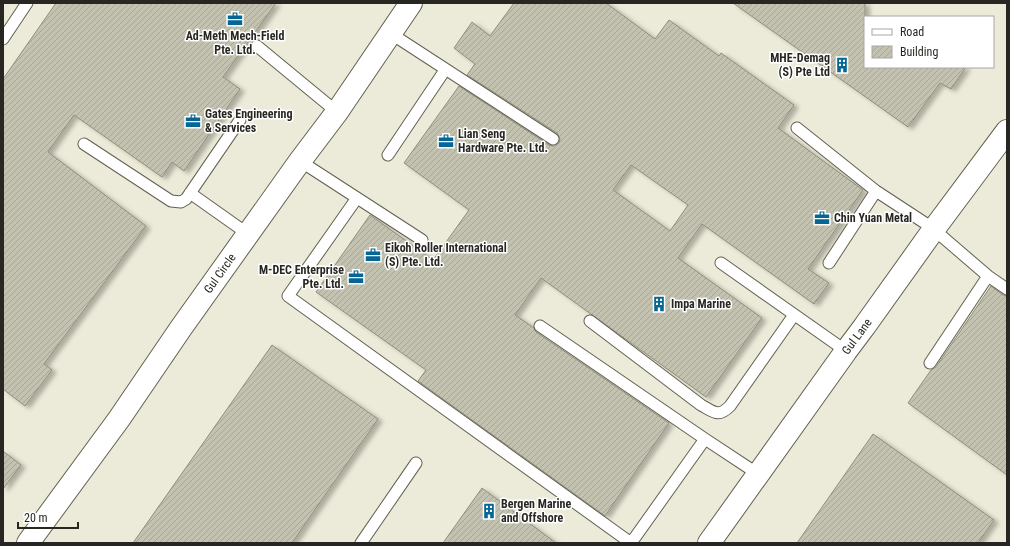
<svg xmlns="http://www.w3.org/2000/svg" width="1010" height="546" viewBox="0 0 1010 546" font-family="'Roboto Condensed',sans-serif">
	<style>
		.building { fill: url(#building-hatch); stroke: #8f8e7d; fill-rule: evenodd; filter: url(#shadow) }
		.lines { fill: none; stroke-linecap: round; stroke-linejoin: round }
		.lane-casing { stroke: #626151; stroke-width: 13 }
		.street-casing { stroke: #626151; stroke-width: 24 }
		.lane { stroke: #fff; stroke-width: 11 }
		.street { stroke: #fff; stroke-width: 22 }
		.labels { text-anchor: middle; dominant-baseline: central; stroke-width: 3; stroke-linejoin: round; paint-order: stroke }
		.poi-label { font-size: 12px; font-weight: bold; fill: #272620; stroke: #fff; text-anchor: start }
		.street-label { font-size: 12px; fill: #272620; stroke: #fff }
	</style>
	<defs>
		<pattern id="building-hatch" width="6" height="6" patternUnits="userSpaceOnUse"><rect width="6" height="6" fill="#c3c1af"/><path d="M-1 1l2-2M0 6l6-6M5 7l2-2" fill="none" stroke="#a8a696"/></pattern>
		<filter id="shadow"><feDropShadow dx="4.5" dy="2.5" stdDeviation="2" flood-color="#0004"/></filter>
	</defs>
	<rect width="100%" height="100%" fill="#ecead8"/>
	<path class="building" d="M56,3h220l-53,74 17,12 -56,82 -12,-9 -10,15 -88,-62 -26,37 98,74 -102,138 8,6 -27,36 -22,-17v-310z
		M514,3h92l49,36 14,-19 50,36 2,-3 73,52 -16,23 85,62 -55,79 21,14 -15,21 -112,-80 -24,34 84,60 -56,79 -165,-119 -26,37 19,13 2,4 133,91 -64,93 -187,-135 8,-11 -110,-78 54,-77 63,45 21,-29 15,-21 -65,-47 55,-77 90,59 4,1 6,-3 1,-4 -3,-6 -90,-58 8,-11 -21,-16 18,-26 18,14zM631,165l57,40 -18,26 -57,-41z
		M733,3h132v64h101l-15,22 -11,-6 -32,44z
		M991,286l12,9 4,1v179l-99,-72 23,-33 5,-3z
		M272,345l106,74 -64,92 -22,32h-159z
		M873,434l121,86 -16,23h-181z
		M3,451l18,14 -18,24z
		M482,488l74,55h-113z"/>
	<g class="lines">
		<g class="lane-casing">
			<path id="lane" d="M390,33l163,106
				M3,39l24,-36
				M257,46l80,66
				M797,128l79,63 55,36 57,49 19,13
				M84,144l87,57 10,1 5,-3 54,-79
				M388,155l57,-85
				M300,161l122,79
				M190,193l58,41
				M357,198l-69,98 343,247
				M721,263l125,88
				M829,263l47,-72
				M590,321l111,84c13,7 17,13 29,1l64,-91
				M540,326l165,113 53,35
				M930,363l58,-87
				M361,543l55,-80
				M631,543l74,-104"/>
		</g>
		<g class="street-casing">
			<g id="street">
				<path id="s1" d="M28,543l91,-124 62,-91 119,-167 37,-49 74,-109"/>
				<path id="s2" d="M709,543l137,-192 18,-24 70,-98 73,-98"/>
			</g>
		</g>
		<use href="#lane" class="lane"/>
		<use href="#street" class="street"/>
	</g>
	<defs>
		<g id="office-bare" transform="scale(1.2)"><path d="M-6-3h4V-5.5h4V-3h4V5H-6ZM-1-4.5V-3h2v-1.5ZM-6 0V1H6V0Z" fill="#046695" stroke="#fff" stroke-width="2.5" paint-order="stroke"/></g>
		<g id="building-bare" transform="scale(1.2)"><path d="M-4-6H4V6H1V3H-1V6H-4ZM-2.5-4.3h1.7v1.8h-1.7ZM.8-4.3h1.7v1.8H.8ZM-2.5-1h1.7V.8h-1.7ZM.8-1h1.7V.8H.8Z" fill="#046695" stroke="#fff" stroke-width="2.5" paint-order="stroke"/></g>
	</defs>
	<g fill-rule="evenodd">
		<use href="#office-bare" x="235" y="19"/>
		<use href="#building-bare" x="842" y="65"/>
		<use href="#office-bare" x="193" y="121"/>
		<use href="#office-bare" x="446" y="141"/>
		<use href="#office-bare" x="822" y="218"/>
		<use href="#office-bare" x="373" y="255"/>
		<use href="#office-bare" x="356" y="277"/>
		<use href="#building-bare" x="659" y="304"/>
		<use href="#building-bare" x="489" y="511"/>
	</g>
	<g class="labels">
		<g class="poi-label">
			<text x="235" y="36" text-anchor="middle">Ad-Meth Mech-Field<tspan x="235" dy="14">Pte. Ltd.</tspan></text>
			<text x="830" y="58" text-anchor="end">MHE-Demag<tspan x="830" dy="14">(S) Pte Ltd</tspan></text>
			<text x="205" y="114">Gates Engineering<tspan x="205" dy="14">&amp; Services</tspan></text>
			<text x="458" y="134">Lian Seng<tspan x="458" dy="14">Hardware Pte. Ltd.</tspan></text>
			<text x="834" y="218">Chin Yuan Metal</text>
			<text x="385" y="248">Eikoh Roller International<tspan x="385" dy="14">(S) Pte. Ltd.</tspan></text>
			<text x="344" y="270" text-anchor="end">M-DEC Enterprise<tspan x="344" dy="14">Pte. Ltd.</tspan></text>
			<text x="671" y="304">Impa Marine</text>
			<text x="501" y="504">Bergen Marine<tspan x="501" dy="14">and Offshore</tspan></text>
		</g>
		<g class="street-label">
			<text stroke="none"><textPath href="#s1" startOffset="331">Gul Circle</textPath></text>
			<text stroke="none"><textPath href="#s2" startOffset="254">Gul Lane</textPath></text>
		</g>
	</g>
	<rect width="1010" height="546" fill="none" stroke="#272620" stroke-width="8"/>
	<rect x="864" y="16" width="130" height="52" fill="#ffffff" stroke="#a9a8a6"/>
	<rect x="872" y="29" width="20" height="6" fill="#ffffff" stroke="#a9a8a6"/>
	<text x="900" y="36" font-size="12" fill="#272620">Road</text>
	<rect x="872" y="46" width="20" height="12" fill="url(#building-hatch)" stroke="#a9a8a6"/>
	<text x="900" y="56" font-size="12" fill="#272620">Building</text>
	<path d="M18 522v6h60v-6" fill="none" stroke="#272620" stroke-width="2"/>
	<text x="24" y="522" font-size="12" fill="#272620" stroke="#ffffff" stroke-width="3" paint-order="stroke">20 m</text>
</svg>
